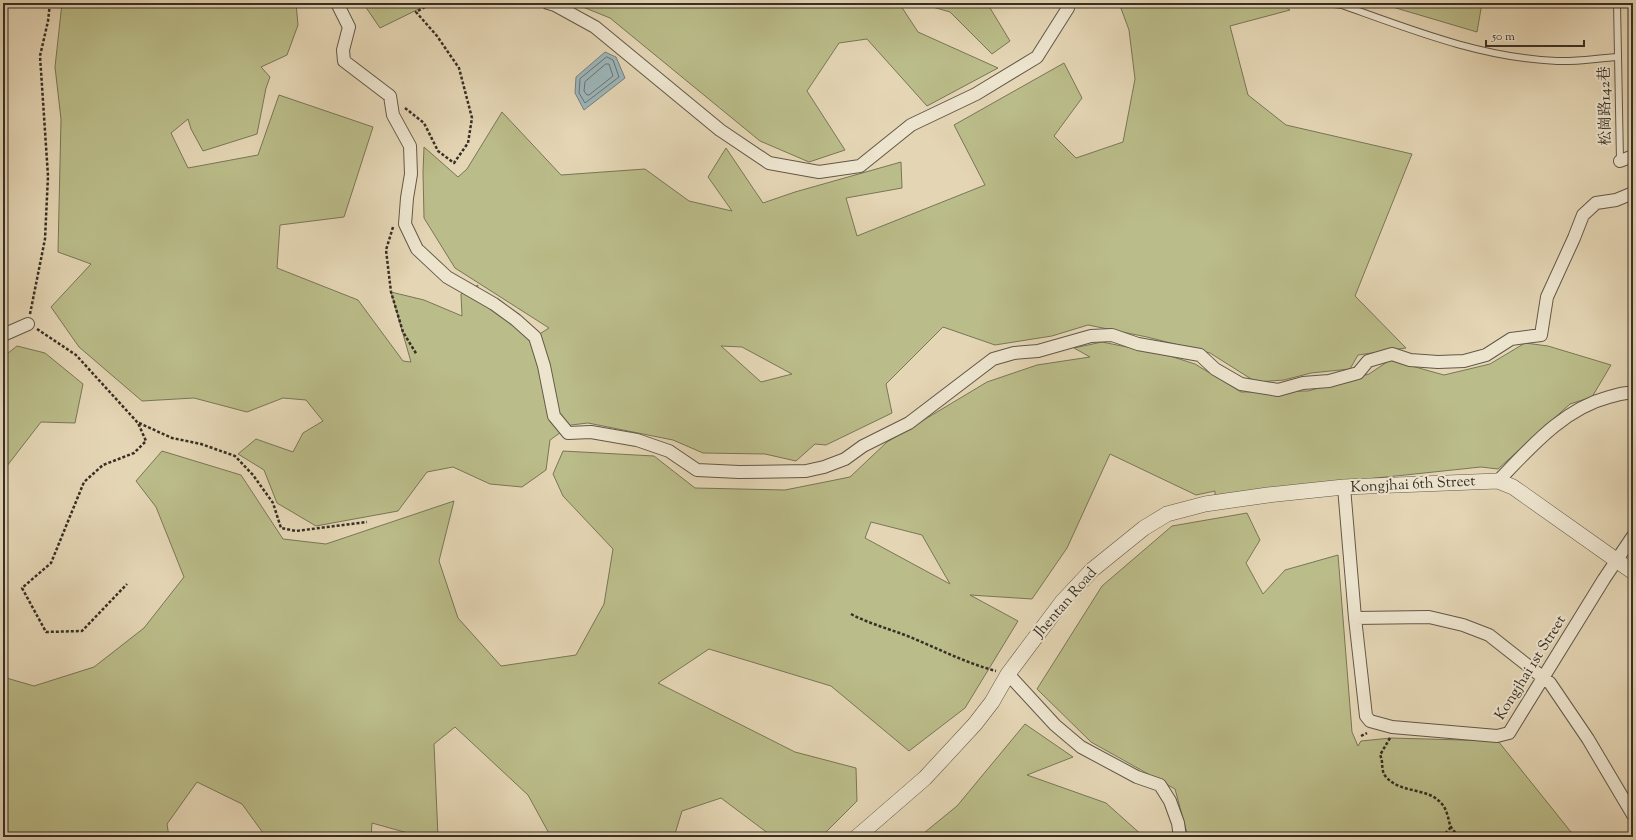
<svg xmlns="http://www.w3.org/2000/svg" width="1636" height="840" viewBox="0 0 1636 840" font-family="'Sorts Mill Goudy','Noto Serif TC',serif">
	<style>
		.green { fill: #babc89; stroke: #787657; fill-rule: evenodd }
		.water { fill: #9cb5b9; stroke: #747f7e }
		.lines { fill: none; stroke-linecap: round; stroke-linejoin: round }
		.shore { stroke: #6a726f; stroke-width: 1 }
		.service-casing { stroke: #625849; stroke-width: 8 }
		.minor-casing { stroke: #625849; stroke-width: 14 }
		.tertiary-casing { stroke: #625849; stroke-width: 16 }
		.path { stroke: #372f25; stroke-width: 2.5; stroke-dasharray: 3 2; stroke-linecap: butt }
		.service { stroke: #ede4ce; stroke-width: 6 }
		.minor { stroke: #ede4ce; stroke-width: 12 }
		.tertiary { stroke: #ede4ce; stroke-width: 15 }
		.labels { text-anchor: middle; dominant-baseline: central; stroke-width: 4; stroke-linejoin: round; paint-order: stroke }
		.street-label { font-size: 15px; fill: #372f25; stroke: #ede4ce }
	</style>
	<rect width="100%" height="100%" fill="#e4d5b4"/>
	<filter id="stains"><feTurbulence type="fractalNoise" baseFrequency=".005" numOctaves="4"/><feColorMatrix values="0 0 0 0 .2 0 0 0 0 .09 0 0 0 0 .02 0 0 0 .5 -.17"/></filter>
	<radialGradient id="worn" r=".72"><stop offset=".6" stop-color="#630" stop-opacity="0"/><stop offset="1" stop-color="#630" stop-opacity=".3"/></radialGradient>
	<path class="green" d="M62,3h234l2,22 -11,30 -26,12 9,10 -4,11 -9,46 -54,17 -12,-22 -3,-10 -17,14 17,35 70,-13 21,-60 94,32 -29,90 -64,8 -3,43 81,32 45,61 8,1 -20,-70 33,8 38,16 -1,-22 17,-9 -2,10 59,42 14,-9 -94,-60 -31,-50 -1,-46 1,-25 34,30 9,-8 35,-57 59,63 84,-6 44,32 43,10 -24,-34 18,-29 37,55 32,-11 106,-30 1,26 -56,10 11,38 128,-51 -31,-60 110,-62 18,35 -28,38 22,22 47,-16 12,-63 -6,-49 -10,-27h161l10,7 -60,16 18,69 38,30 126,29 -57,142 51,52 -48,7 -8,14 -39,4 -27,7 -28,2 -46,-29 -63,-16 -59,-12 -36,11 -57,9 -52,-18 -57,57 6,29 -66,32 -11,-1 -19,17 -31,-7 -62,-1 -30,-13 -85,-17 -17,2 -21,15 -4,30 -24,17 -32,-3 -37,-17 -26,5 -29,39 -82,15 -39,-23 -13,-33 -26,-16 18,-15 37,13 10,-19 20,-12 -17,-21 -23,-2 -36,14 -53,-14 -52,3 -63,-54 -28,-40 40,-43 -33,-12 3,-133 -6,-52zM721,346l21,1 50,27 -31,8z
		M363,3h68l-51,25z
		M573,3h326l19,29 80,36 -71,38 -60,-67 -28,4 -32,48 38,59 -36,12 -49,-21 -150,-123z
		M919,3h68l23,38 -18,13 -42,-42z
		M1379,3h103l-5,29z
		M1102,342l65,13 28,9 46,28 67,-1 61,-17 21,-14 54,15 46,-11 35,-21 23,3 63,19 -19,32 -22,7 -72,65 -17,-2 -266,28v-4l-19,4 -86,-41 -43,94 -35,51 -62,-4 48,26 -53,87 -56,43 -78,-65 -122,-37 -51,34 137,69 61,16 1,33 -36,36h-48l-52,-39 -39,13 -8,26h-123l-23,-42 -73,-68 -21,17 4,93h-16l-50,-14 -1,14h-105l-24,-33 -45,-22 -30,42 2,13h-166v-160l31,9 60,-19 50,-39 40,-51 -28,-70 -20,-26 26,-30 79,24 42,64 43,5 128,-43 -15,60 19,57 43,48 75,-11 28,-51 9,-55 -50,-53 -10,-22 10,-23 91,5 41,32 90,2 65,-13 37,-35 100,-60 50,-17 53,-8 -16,-9zM871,522l51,13 28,49 -85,-46z
		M17,346l28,7 38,31 -8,39 -34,-1 -38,49v-114z
		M1247,513l13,27 -14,23 17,31 22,-24 53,-15 14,177 6,14 3,-5 30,-3 107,3 77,96h-387l-13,-48 -84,-47 -54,-53 65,-103 70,-60z
		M1025,724l48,33 -46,18 79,28 38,34h-225l38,-31z"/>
	<path class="water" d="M605,52l11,5 9,21 -41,32 -9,-17 1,-16z"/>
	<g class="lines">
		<path class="shore" d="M607,57l6,3 6,17 -34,26 -6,-10 1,-14z
			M606,64h3l4,12 -24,19h-2l-3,-4 1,-9z"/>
		<g class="service-casing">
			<path id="service" d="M1327,3l15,2c70,25 140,53 215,56 20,1 41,-3 61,-4
				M1617,3l3,158"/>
		</g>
		<g class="minor-casing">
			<path id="minor" d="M337,3l12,24 -6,23 1,11 46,35 3,19 17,31 1,28 -4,24 -2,26 12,25 30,28 47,27 22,16 19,17 9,29 10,50 14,17 23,-1 46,8 32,11 28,19 42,2 67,-1 18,-4 21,-8 18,-13 46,-23 84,-64 21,-6 24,-2 53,-15 21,-1 26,9 62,11 15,14 26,15 37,6 25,-7 26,-2 29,-8 10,-12 24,-7 18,6 28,2 26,-1 22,-6 25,-16 30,-4 6,-38 27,-59 9,-23 13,-12 20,-3 17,-7
				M548,3l7,2 40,22 125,103 49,33 50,9 41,-6 51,-41 65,-31 61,-37 31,-49 1,-5
				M1620,161l13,-5
				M3,335l25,-11
				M1498,481c32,-33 65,-72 111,-84 8,-2 16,-5 24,-4
				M1344,487l11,131 11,98 4,5 22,6 105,9 12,-3 95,-154 29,-43
				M1355,618l74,-1 34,8 26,10 61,48 38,56 45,76
				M1008,674l47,51 26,22 56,30 23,8 10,16 8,22 2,14"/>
		</g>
		<g class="tertiary-casing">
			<path id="tertiary" d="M857,837l68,-59 50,-54 17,-22 16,-28 54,-72 30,-32 52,-42 23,-14 38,-10 63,-9 76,-8 154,-6 15,6 120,85"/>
		</g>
		<path class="path" d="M405,108l19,15 14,28 16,12 14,-20 4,-25 -13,-50 -22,-32 -21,-24 16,-9
			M393,227l-7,23 5,42 12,40 14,23
			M30,314l15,-75 3,-63 -8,-120 8,-35 2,-18
			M37,329l39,26 62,68 8,18 -12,12 -31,12 -19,17 -33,81 -29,25 24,44 36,-1 45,-47
			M139,423l33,15 29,6 34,12 18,19 20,28 8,25 15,3 71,-9
			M851,614c19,10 39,15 59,23 29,12 56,26 86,34
			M1361,736l6,-3
			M1390,738l-10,17c4,7 0,15 6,22 15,17 41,10 55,26 6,6 7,15 9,22 2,5 7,9 10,12
			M1442,837l9,-10"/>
		<use href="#service" class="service"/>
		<use href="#minor" class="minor"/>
		<use href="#tertiary" class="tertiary"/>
	</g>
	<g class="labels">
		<g class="street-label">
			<text transform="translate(1606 106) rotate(-91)">松崗路142巷</text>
			<text transform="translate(1413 485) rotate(-3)">Kongjhai 6th Street</text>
			<text transform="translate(1066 603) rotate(-49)">Jhentan Road</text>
			<text transform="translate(1531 668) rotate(-58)">Kongjhai 1st Street</text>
		</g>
	</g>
	<rect width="1636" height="840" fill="none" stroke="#e4d5b4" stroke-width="16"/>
	<rect x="4" y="4" width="1628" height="832" fill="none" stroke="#372f25" stroke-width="2"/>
	<rect x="8" y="8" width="1620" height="824" fill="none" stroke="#372f25"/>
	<path d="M1486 40v6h98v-6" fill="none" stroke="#372f25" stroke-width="2"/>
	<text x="1492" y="40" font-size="12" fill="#372f25" stroke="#ede4ce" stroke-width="3" paint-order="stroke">50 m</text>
	<rect width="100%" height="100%" filter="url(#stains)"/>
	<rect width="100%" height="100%" fill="url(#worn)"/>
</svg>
